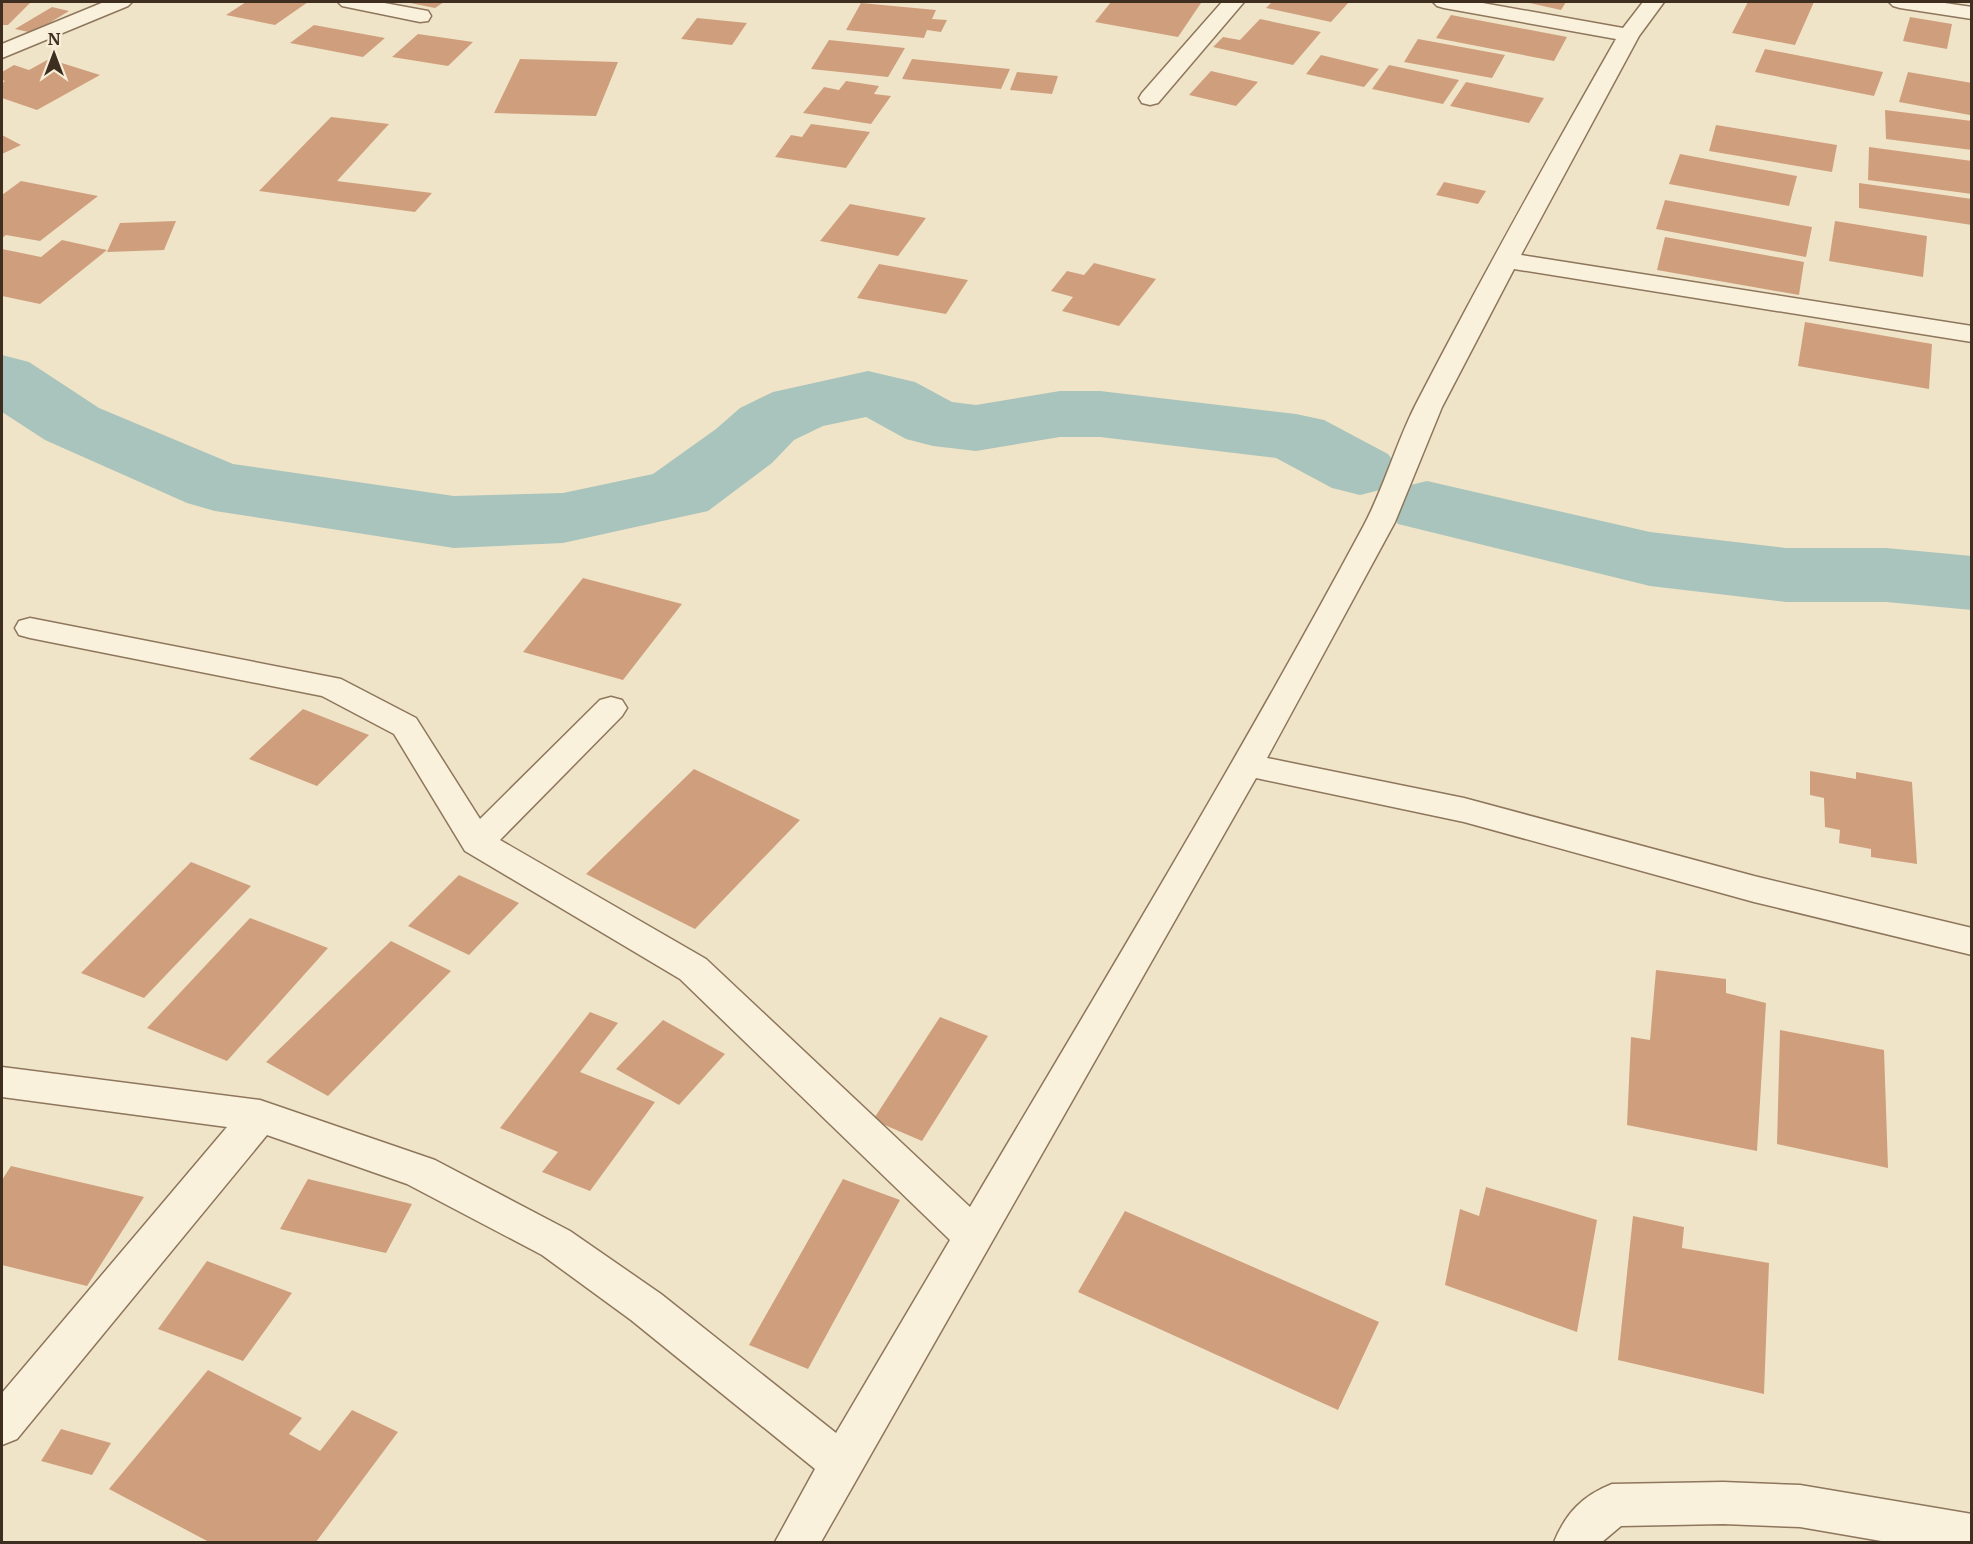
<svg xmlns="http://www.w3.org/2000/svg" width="1973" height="1544" viewBox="0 0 1973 1544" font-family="Merriweather,serif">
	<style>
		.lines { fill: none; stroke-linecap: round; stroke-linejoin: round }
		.river { fill: #a9c4bc; fill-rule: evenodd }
		.building { fill: #cf9f7d }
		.street-casing { stroke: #8d765c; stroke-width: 3 }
		.street { fill: #faf1dc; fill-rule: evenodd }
	</style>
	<rect width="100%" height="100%" fill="#f0e4c8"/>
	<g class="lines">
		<path class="river" d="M2,355l27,7 70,46 134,56 221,32 109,-3 90,-19 63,-45 24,-21 33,-16 95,-21 47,11 37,20 24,3 84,-14h40l196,23 28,6 64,34 12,17 -12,17 -28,7 -28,-7 -56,-30 -176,-21h-40l-84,14 -43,-5 -27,-7 -40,-22 -43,9 -29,14 -22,23 -64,48 -145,32 -109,5 -239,-37 -28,-8 -142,-63 -43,-28z
			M1427,481l223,51 136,16h100l86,8v54l-86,-8h-100l-136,-16 -252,-62 -12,-18 12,-18z"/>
	</g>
	<path class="building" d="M2,2h29l-23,23h-6z
		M246,2h62l-33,23 -49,-10z
		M405,2h39l-9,6z
		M1111,2h78l12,1 -23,34 -83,-15z
		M1272,2h77l-18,20 -65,-14z
		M1525,2h41l-5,8z
		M1748,2h66l-19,43 -63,-12z
		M861,3l75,7 -4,9 15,1 -6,12 -14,-2 -3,8 -78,-8z
		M52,7l17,4 -36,22 -18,-4z
		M1451,15l116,22 -13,24 -118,-23z
		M1910,17l42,7 -5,25 -44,-8z
		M697,18l50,5 -15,22 -51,-6z
		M1260,19l61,13 -28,33 -80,-18 10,-10 17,3z
		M314,25l71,13 -22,19 -73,-14z
		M418,34l55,8 -25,24 -56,-9z
		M1418,39l87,16 -13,23 -88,-16z
		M829,40l76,8 -17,29 -77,-8z
		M1765,49l118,23 -9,24 -119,-24z
		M1321,55l58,14 -15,18 -58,-13z
		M49,59l51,16 -63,35 -35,-12v-15l3,-2 -3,-1v-8l12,-7 15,5z
		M520,59l98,3 -22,54 -102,-3z
		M912,59l98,10 -9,20 -99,-10z
		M1389,65l70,15 -16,24 -71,-15z
		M1211,71l47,11 -22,24 -47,-11z
		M1017,72l41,4 -6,18 -42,-4z
		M1908,72l64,11 -2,32 -71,-13z
		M846,81l33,5 -5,8 17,2 -20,28 -68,-11 21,-26 15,3z
		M1466,82l78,16 -15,25 -79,-17z
		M1885,110l87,11v29l-86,-11z
		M331,117l58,7 -52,57 95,12 -17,19 -156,-21z
		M811,124l59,8 -24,36 -71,-11 16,-22 11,2z
		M1716,125l121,20 -5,27 -123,-21z
		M2,135l19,10 -19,9z
		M1869,147l103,14v33l-104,-14z
		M1680,154l117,22 -8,30 -120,-22z
		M21,181l77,15 -58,45 -34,-6 -4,3v-43z
		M1444,182l42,9 -8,13 -42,-9z
		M1859,183l113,16v26l-113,-17z
		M1665,200l147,27 -6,30 -150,-28z
		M850,204l76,14 -28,38 -78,-15z
		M176,221l-12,29 -57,2 13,-29z
		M1835,221l92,15 -4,41 -94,-16z
		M1665,237l139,25 -5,33 -142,-25z
		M62,240l45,10 -67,54 -38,-8v-47l39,8z
		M1094,263l62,16 -37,47 -57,-15 11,-14 -22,-6 16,-20 17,4z
		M879,264l89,16 -22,34 -89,-16z
		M1805,322l127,22 -3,45 -131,-23z
		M583,578l99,26 -59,76 -100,-28z
		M303,709l66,26 -52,51 -68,-27z
		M694,769l106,51 -105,109 -109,-55z
		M1810,771l46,8v-7l56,10 5,82 -46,-7v-8l-32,-6 1,-13 -15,-3 -1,-29 -14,-3z
		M191,862l60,24 -107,112 -63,-25z
		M459,875l60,28 -50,52 -61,-29z
		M250,918l78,30 -101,113 -80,-33z
		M391,941l60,30 -123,125 -62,-34z
		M1656,970l70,9v14l40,10 -9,148 -130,-26 4,-88 19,3z
		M590,1012l28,11 -38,49 75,30 -65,89 -48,-19 16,-20 -58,-24z
		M940,1017l48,19 -66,105 -49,-21z
		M663,1020l62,34 -46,51 -63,-36z
		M1780,1030l104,20 4,118 -111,-24z
		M11,1166l133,31 -57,89 -85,-21v-85z
		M308,1179l104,25 -26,49 -106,-24z
		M843,1179l57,21 -92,169 -59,-24z
		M1486,1187l111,33 -20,112 -132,-47 15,-76 19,7z
		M1125,1211l254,111 -41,88 -260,-118z
		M1633,1216l51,11 -2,21 87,15 -5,131 -146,-34z
		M207,1261l85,32 -49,68 -85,-32z
		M208,1370l94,48 -13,16 31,17 32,-41 46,22 -82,110h-107l-100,-53z
		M61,1429l50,14 -19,32 -51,-14z"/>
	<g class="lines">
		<g class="street-casing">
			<path id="street" d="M104,2h28l-4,4 -126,52v-14z
				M338,2h41l49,9 3,5 -3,5 -8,1 -78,-16z
				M1222,2h22l-86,101 -8,2 -8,-2 -3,-5 3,-5z
				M1433,2h44l146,26 20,-26h21l-25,34 -118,219 451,71v16l-458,-73 -72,138 -47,115 -128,236 197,40 290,78 218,52v27l-218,-53 -290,-80 -208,-44 -435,764h-46l40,-73 -184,-149 -89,-65 -135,-71 -140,-49 -250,304 -15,6v-52l225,-266 -225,-30v-30l258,33 175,60 135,71 91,63 175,139 114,-193 -270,-261 -215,-128 -71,-117 -72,-38 -292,-58 -11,-3 -4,-7 4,-7 11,-3 311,61 75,39 64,101 120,-119 11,-3 11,3 5,8 -5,8 -122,124 206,119 264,248c133,-225 269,-449 393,-680 21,-39 33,-84 53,-123 64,-124 131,-244 200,-365l-172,-31 -7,-2z
				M1889,2h49l34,5v12l-72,-11 -7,-2z
				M1723,1482l77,3 172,29v28h-85l-87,-15 -77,-3 -102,2 -19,16h-48c12,-29 28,-46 58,-58z"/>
		</g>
		<use href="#street" class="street"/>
	</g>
	<rect width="1973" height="1544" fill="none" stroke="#3d2e20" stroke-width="6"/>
	<g transform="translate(54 54)" stroke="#f7eed8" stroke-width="4.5" paint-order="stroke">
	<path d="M0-4.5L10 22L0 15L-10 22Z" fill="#3d2e20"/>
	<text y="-9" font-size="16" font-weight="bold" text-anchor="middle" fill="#3d2e20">N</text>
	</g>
</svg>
